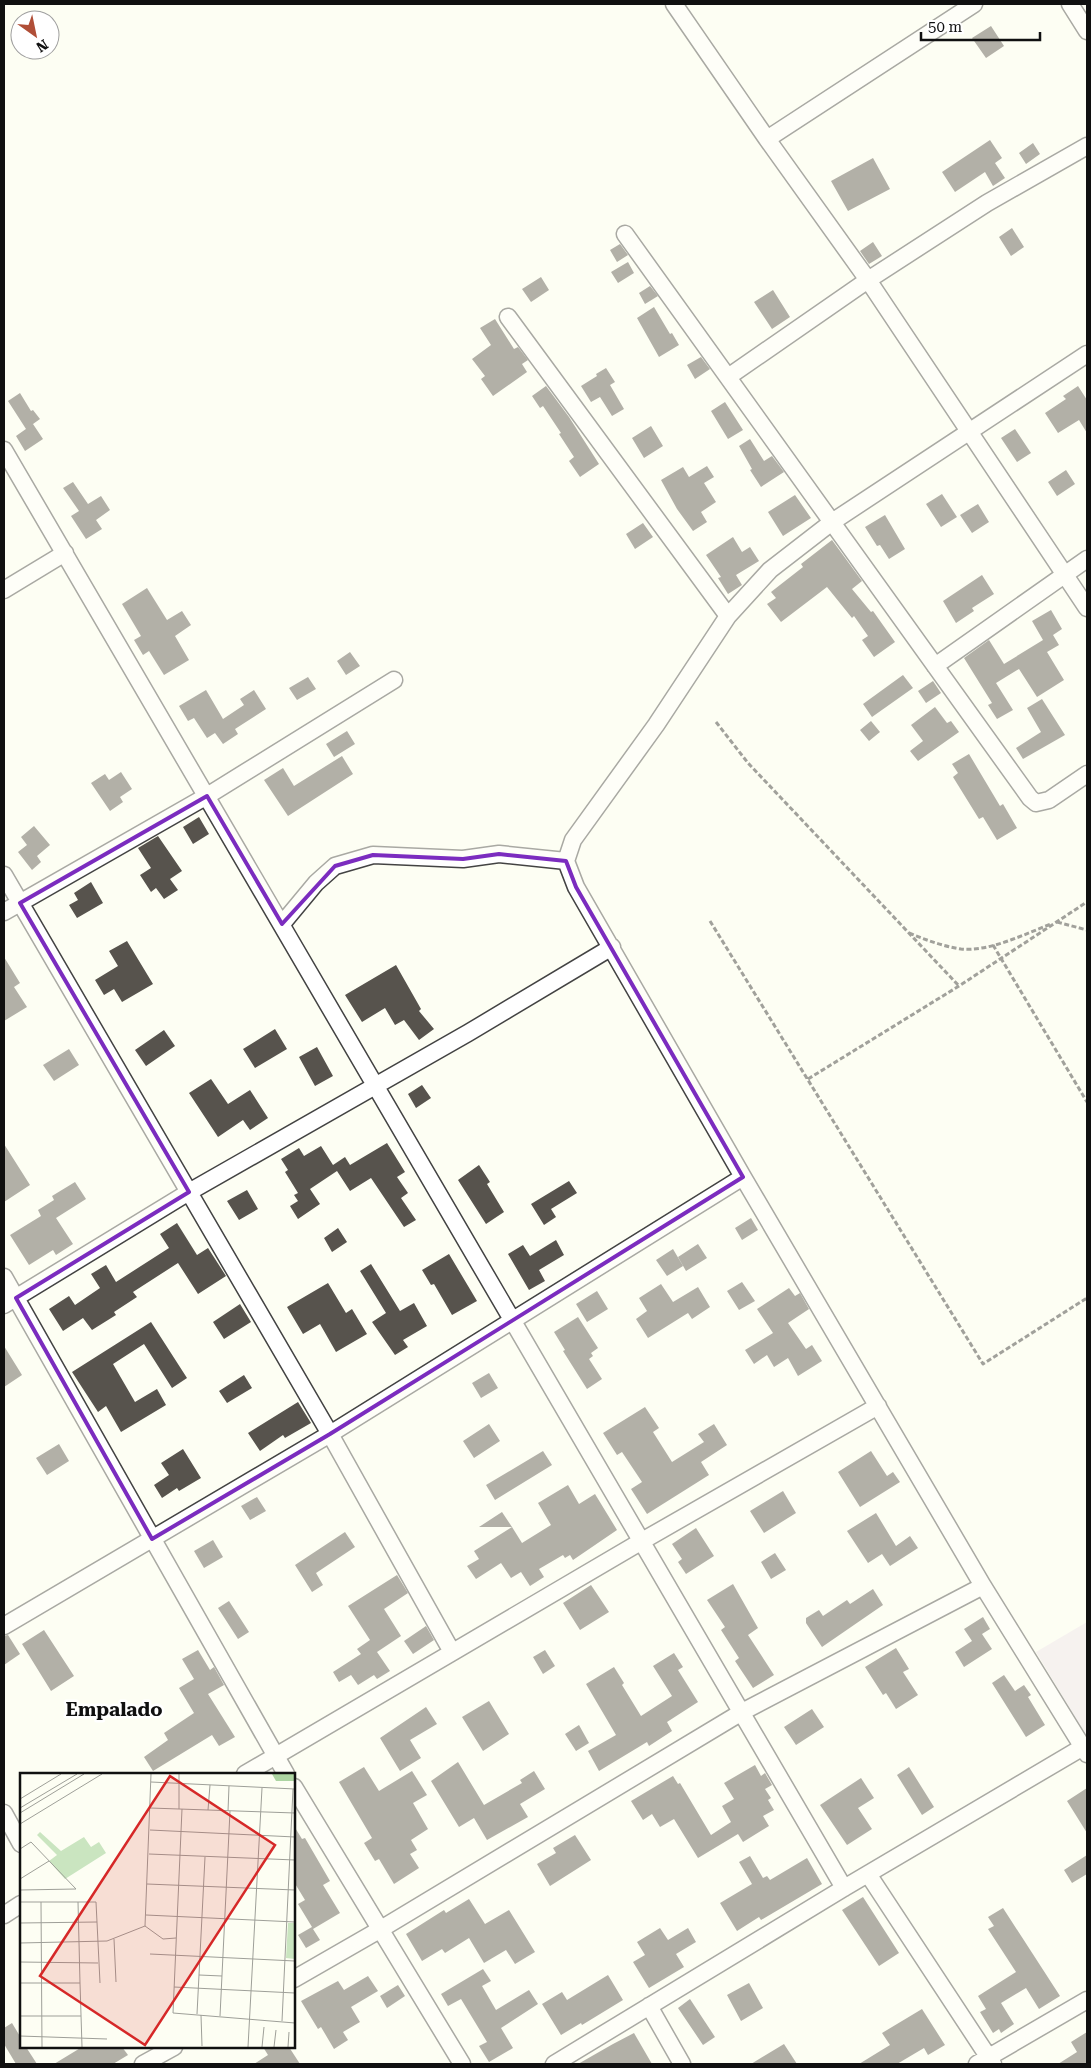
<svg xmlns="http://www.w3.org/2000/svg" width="1091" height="2068" viewBox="0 0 1091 2068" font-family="'Roboto Serif',serif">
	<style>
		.industrial { fill: #ede5ec }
		.building { fill: #57534d }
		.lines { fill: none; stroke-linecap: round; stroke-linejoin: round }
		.minor-casing { stroke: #434343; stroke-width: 19 }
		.path { stroke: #323232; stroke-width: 3; stroke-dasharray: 5 2.5; stroke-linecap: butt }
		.minor { stroke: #fff; stroke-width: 16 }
		.marked { fill: none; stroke: #7b2cbf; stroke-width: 4; stroke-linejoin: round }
		.labels { text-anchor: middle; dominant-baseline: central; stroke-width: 5; stroke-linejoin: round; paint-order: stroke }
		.neighbourhood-label { font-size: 19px; font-weight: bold; fill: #101010; stroke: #fff }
		.inset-road { fill: none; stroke: #9e9f98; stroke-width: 1 }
		.view { fill: #d62828; fill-opacity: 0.15; stroke: #d62828; stroke-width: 2.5 }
		.inset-edge { fill: none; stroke: #101010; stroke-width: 2.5 }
	</style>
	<rect width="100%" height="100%" fill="#fdfef3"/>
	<path class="industrial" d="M1087,1622v115l-51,-85z"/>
	<path class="building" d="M991,26l13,20 -18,12 -14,-20z
		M990,140l12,18 -7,5 10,15 -12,8 -8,-14 -30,20 -13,-20z
		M1033,143l7,11 -14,10 -7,-11z
		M873,158l17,31 -42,22 -17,-30z
		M1012,228l12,19 -13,9 -12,-19z
		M873,242l9,14 -13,8 -9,-13z
		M620,244l8,11 -11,7 -7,-12z
		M628,262l6,11 -16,10 -7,-11z
		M541,277l8,13 -18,12 -9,-13z
		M650,286l8,10 -13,8 -6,-11z
		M773,290l17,27 -18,12 -18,-27z
		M654,307l16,27 2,-1 7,12 -20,12 -22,-39z
		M495,319l19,30 4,-2 10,13 -6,4 5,8 -34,24 -12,-17 4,-3 -13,-17 19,-14 -11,-17z
		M701,357l9,12 -15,10 -8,-14z
		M606,368l9,14 -5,3 14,24 -12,7 -12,-19 -9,5 -10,-16 16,-10 -1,-2z
		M546,386l23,31 30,47 -19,13 -11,-16 5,-4 -15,-23 2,-1 -18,-27 -3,2 -8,-12z
		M1078,386l9,14v33l-8,-13 -21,13 -13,-20 21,-14 -3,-3z
		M20,393l11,18 2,-1 7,9 -14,10 -18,-28z
		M725,402l18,28 -15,9 -17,-28z
		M33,424l10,15 -18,12 -9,-15z
		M651,426l12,20 -19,12 -12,-20z
		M1015,429l16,24 -14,9 -16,-24z
		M750,439l14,22 8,-5 12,16 -23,15 -11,-17 2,-1 -13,-23z
		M707,466l7,11 -10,6 12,19 -15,10 6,10 -14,9 -16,-22 -16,-29 22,-13 6,10z
		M1066,470l9,14 -18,12 -9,-14z
		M73,482l15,22 13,-8 9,14 -14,10 6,9 -16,10 -15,-23 8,-5 -16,-23z
		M942,494l15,23 -16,10 -15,-23z
		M795,495l16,23 -28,18 -15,-24z
		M978,504l11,18 -17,11 -12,-18z
		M885,515l20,34 -16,10 -9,-14 -3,1 -12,-19z
		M643,523l10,14 -18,12 -9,-15z
		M733,537l9,15 8,-5 9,14 -23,14 6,10 -14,9 -10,-16 3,-1 -15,-22z
		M832,540l30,41 -10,8 19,23 2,-1 22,31 -21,15 -12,-17 6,-4 -14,-20 -2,2 -25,-31 -46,35 -14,-18 9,-6 -5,-6 32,-25 -2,-3z
		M982,575l12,19 -22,14 2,3 -18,12 -13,-22z
		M147,588l20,32 15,-9 9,14 -16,11 14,24 -25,15 -15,-24 -6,4 -9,-15 7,-4 -19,-32z
		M1051,610l11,19 -9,6 6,10 -12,7 17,28 -27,17 -18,-28 -23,14 17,27 -16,9 -9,-14 4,-2 -28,-45 25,-18 15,24 39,-24 -11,-19z
		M350,652l10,14 -14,9 -9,-14z
		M903,675l10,13 -41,29 -9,-13z
		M308,677l8,12 -19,11 -8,-12z
		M933,681l8,12 -15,10 -8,-12z
		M206,690l17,29 21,-14 -4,-6 14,-9 12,19 -31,20 3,5 -15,10 -8,-11 -8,5 -13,-20 -6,3 -9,-15z
		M1042,699l23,36 -42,24 -7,-11 25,-16 -14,-24z
		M935,707l12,16 4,-2 8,11 -41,29 -8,-10 13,-10 -12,-16z
		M871,721l9,11 -11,9 -9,-11z
		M347,731l8,13 -21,13 -8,-13z
		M969,754l31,52 3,-2 14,24 -20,12 -14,-23 -4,2 -26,-42 5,-4 -6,-9z
		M342,756l11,18 -65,42 -24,-36 19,-12 11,18z
		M121,772l11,17 -12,8 3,5 -13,9 -19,-28 14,-9 4,6z
		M199,817l10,17 -16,10 -10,-17z
		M34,826l16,19 -13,11 4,6 -9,8 -14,-18 9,-7 -6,-8z
		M158,836l24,35 -12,8 8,11 -14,9 -8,-11 -5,4 -11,-17 11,-7 -13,-20z
		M91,882l12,21 -26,15 -8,-13 9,-5 -4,-7z
		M127,941l26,43 -31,18 -8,-13 -10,6 -9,-15 23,-14 -9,-15z
		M4,957l16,26 -6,4 13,20 -23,14z
		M396,965l25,44 -2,2 15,18 -15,11 -15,-20 -9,5 -10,-17 -23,14 -17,-27z
		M275,1029l12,20 -32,19 -12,-19z
		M164,1030l11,16 -29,20 -11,-16z
		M317,1047l16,29 -18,10 -16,-29z
		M69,1049l10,16 -25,16 -11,-16z
		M211,1079l17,25 22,-14 18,28 -18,12 -7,-10 -25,17 -29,-44z
		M422,1085l9,13 -15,10 -8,-14z
		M387,1143l18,29 -8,5 11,16 -7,5 15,22 -12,7 -33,-49 -21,13 -13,-20 -27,18 10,15 -22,15 -8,-13 8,-5 -4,-6 4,-2 -13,-21 3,-2 -7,-11 18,-11 5,8 17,-10 12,19 12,-8 5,8z
		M4,1144l26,41 -26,17z
		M479,1165l11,17 -3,2 17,28 -18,12 -28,-44z
		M569,1181l8,12 -26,16 5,8 -12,8 -13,-21z
		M75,1182l11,17 -30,19 17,26 -17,11 -3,-5 -24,15 -19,-30 31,-19 -3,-6 16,-10 -2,-4z
		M247,1190l11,19 -19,11 -12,-19z
		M751,1218l7,12 -16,10 -7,-12z
		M177,1223l20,32 11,-7 18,28 -28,18 -20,-31 -45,29 4,5 -23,15 2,3 -24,15 -9,-12 -20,13 -14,-22 20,-13 6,9 25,-17 -9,-14 15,-9 10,17 53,-34 -9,-14z
		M338,1228l9,14 -15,10 -8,-14z
		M556,1240l8,15 -25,15 6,11 -16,9 -21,-36 15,-9 7,11z
		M698,1244l9,14 -21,13 -8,-14z
		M673,1249l10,17 -16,10 -11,-16z
		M449,1254l28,47 -25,14 -18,-31 -3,1 -9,-15z
		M371,1264l29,47 14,-8 13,23 -24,14 5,7 -13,8 -23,-33 14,-9 -26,-42z
		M742,1282l13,19 -16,9 -12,-19z
		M328,1283l18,30 6,-4 15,25 -31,18 -16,-28 -17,10 -16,-27z
		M661,1284l12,18 25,-15 12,20 -18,12 -4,-6 -40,25 -12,-19 11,-8 -8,-13z
		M789,1288l6,8 5,-3 9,16 -21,14 18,26 6,-4 10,16 -24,15 -10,-18 -14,9 -7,-12 -13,9 -9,-14 28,-17 -16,-24z
		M597,1291l11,18 -21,13 -11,-18z
		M240,1304l11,18 -27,17 -11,-17z
		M578,1317l20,31 -7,5 2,3 -4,3 13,20 -15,10 -24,-38 2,-1 -11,-18z
		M151,1322l36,56 -15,10 -28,-44 -31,20 22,38 22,-13 9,16 -45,27 -15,-26 -8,6 -26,-40z
		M4,1346l18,29 -18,12z
		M489,1373l9,15 -17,10 -9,-15z
		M244,1375l8,13 -25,15 -8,-12z
		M298,1402l13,21 -26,15 -2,-3 -23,16 -12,-18z
		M645,1407l14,21 -6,4 19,30 32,-20 -6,-8 16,-10 13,21 -26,17 8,13 -62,39 -16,-25 11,-7 -20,-30 -5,3 -14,-22z
		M489,1424l11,17 -26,17 -11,-17z
		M59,1444l10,17 -22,14 -11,-17z
		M183,1449l18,29 -22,13 -2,-3 -15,10 -8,-13 15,-10 -8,-12z
		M543,1451l9,14 -57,35 -9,-15z
		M871,1451l16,25 6,-4 7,10 -40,25 -22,-35z
		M568,1485l11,19 16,-10 22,36 -44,30 -3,-5 -5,3 -2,-3 -24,14 5,8 -14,9 -9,-14 -10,6 -10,-15 -25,16 -9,-13 12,-7 -5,-8 38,-24 10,16 29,-18 -13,-22z
		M783,1491l13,22 -32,20 -14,-22z
		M257,1497l9,14 -16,9 -9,-14z
		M502,1512l10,15h-33z
		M876,1513l20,33 14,-10 8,12 -28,18 -8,-12 -14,9 -21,-32z
		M696,1528l18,28 -28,18 -8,-12 4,-3 -10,-15z
		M345,1532l10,15 -39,26 7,12 -11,7 -17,-27z
		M213,1540l10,17 -19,11 -10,-17z
		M775,1553l11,17 -15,9 -10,-17z
		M397,1575l11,18 -24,16 17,27 -24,16 13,19 -13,8 -3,-4 -16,10 -7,-10 -12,7 -6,-10 28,-18 -4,-5 13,-9 -22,-34z
		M733,1584l25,44 -10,7 26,40 -21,13 -18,-27 4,-3 -18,-28 4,-3 -18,-27z
		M591,1585l18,27 -29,18 -17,-27z
		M873,1589l10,16 -61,42 -16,-24v-5l13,-8 4,6 24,-16 3,4z
		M229,1601l20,31 -11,7 -20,-31z
		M983,1617l7,12 -8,5 10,15 -28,18 -9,-15 17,-11 -8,-12z
		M426,1626l8,14 -21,14 -9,-13z
		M44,1630l30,46 -23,15 -29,-47z
		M8,1635l12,19 -16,11v-29z
		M896,1648l13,21 -6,3 15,23 -22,14 -10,-16 -3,2 -18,-28z
		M198,1650l12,20 4,-3 10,18 -16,9 27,43 -16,9 -7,-11 -59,36 -9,-14 24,-17 -4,-7 30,-20 -15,-25 15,-9 -12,-20z
		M545,1650l10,16 -12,8 -10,-17z
		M674,1653l9,14 -5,3 20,32 -31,20 5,9 -23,15 -2,-4 -48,29 -11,-20 28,-16 -30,-51 28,-17 10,16 -2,2 19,31 31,-20 -19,-30z
		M1004,1675l11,16 9,-6 7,10 -3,2 17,28 -19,12 -34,-54z
		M489,1701l20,33 -26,17 -21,-34z
		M426,1707l11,17 -27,16 11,18 -21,13 -20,-33z
		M812,1709l12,18 -28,18 -12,-18z
		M579,1725l10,18 -13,8 -11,-17z
		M458,1762l26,43 38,-22 -2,-3 14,-9 11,18 -25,15 8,13 -41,23 -13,-22 -15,9 -28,-46z
		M755,1765l6,11 4,-3 7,12 -7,4 6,9 -3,2 6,10 -11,6 6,10 -26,16 -5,-8 -40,24 -24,-39 -14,8 -8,-13 -9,6 -12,-19 42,-25 5,8 2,-1 31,52 20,-13 -9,-16 12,-7 -10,-16z
		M364,1767l15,24 33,-20 15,24 -14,8 15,26 -17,11 6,10 -7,4 9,14 -25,16 -15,-25 -4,2 -11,-18 8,-5 -33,-56z
		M909,1767l25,40 -12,8 -25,-40z
		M861,1778l13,20 -16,10 14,21 -25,16 -27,-40z
		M1087,1788v45l-20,-32z
		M294,1826l8,13 3,-1 25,43 -7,4 17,28 -27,16 7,11 -14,8 -8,-13 14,-8 -14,-23 7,-4 -11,-18z
		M575,1835l16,25 -41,26 -13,-22 19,-11 -3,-5z
		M1087,1855v19l-15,9 -8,-13z
		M750,1856l13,22 4,-2 3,4 37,-22 15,26 -61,36 -2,-3 -22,14 -17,-28 32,-19 -13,-22z
		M863,1897l36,56 -20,13 -37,-56z
		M469,1899l16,25 24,-14 26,42 -20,12 -9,-14 -22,13 -15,-25 -24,15 -3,-4 -20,12 -16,-27 38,-24 2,3z
		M1003,1908l57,88 -21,13 -13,-21 -25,15 13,21 -13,9 -2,-4 -6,4 -13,-21 6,-3 -8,-13 38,-24 -28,-43 6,-3 -6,-9z
		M660,1928l8,12 20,-12 8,14 -20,12 8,13 -35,21 -16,-26 12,-7 -8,-13z
		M483,1969l8,12 -9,5 14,24 33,-20 9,14 -37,24 12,20 -24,14 -10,-16 8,-4 -26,-43 -13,7 -7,-12z
		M608,1975l15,25 -41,25 -1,-2 -20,12 -19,-31 20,-12 5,8z
		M368,1976l10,15 -27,16 9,15 -17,10 5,8 -14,9 -13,-22 -3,2 -17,-28 37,-20 6,9z
		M749,1983l14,25 -22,13 -14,-26z
		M398,1985l7,11 -18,12 -7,-12z
		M690,1999l25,38 -12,8 -25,-37z
		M922,2009l23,36 -17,10 -4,-7 -27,16h-38l31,-19 -8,-12z
		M12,2023l9,15v9h5l11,17h-21l-12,-20v-16z
		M1087,2032v32h-29l19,-12 -6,-10z
		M634,2033l18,31h-74l35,-20z
		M784,2044l13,20h-46z
		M82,2047h40l6,8 -15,9h-59z
		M263,2047h26l11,17h-46l14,-9z"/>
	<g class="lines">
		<g class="minor-casing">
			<path id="minor" d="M674,4l93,135
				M974,4l-207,135 101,141 219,328
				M1070,4l17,27
				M625,234l405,564 6,5 13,-3 38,-26
				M508,317l220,299
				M728,377l140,-97 119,-77 100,-57
				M4,450l840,1438
				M4,590l61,-37
				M935,666l152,-107
				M566,861l10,26 167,290 240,409 104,168
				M4,875l326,559 122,218
				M4,912l203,-116 187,-116
				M282,924l34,-41 19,-17 38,-11 90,4 36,-5 67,7 7,-21 83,-115 72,-109 42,-46 62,-48 255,-168
				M4,1277l282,497
				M4,1305l185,-113 279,-159 144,-86
				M4,1626l326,-192 413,-257
				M245,1774l397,-233 236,-135
				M294,1787l168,277
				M4,1813l17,31
				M868,1874l125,190
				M4,1915l17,-11
				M294,1979l87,-50 361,-217 241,-126
				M649,2006l33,58
				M143,2064l31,-17
				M554,2064l290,-176 239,-141
				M977,2064l110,-64"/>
		</g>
		<path class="path" d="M716,722l32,41 211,223
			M710,921l273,443 104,-66
			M1057,922l30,8
			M909,933c17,7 33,13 52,16 28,3 64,-15 90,-25
			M993,945l94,157
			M808,1079l151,-93 128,-84"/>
		<use href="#minor" class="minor"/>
	</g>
	<path d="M0 0H1091V2068H0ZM207,796l75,128 53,-58 38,-11 90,4 36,-5 67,7 10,26 167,290 -413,257 -178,105 -136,-241 173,-106 -169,-289z" fill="#fdfef3" fill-opacity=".55" fill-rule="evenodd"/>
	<path class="marked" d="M207,796l75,128 53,-58 38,-11 90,4 36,-5 67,7 10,26 167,290 -413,257 -178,105 -136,-241 173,-106 -169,-289z"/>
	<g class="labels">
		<g class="neighbourhood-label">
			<text x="114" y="1709">Empalado</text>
		</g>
	</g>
	<g transform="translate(20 1773)">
		<rect width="275" height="275" fill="#fdfef3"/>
		<path d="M20,59l21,19 23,-14 7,10 8,-5 7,11 -41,26 -16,-18 8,-6 -20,-20zM268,150h7v36l-9,-1z" fill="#cae5c0"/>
		<path d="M252,1h23v7h-19z" fill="#acd4a1"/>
		<path class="inset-road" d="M131,9l144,7M0,26l41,-25M0,35l57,-34M130,35l145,5M159,36v-35M162,36l-9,204 122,10M188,37l2,-25M208,38l1,-25M0,40l64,-39M0,51l82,-50M130,57l145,7M0,76l11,-7 45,47M129,81l146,6M0,106l29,-18M127,111l148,6M0,117l56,-1M0,129h76l4,81M21,129l1,145M126,142l149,7M0,150l77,-1M125,153l6,-152M94,166l2,43M0,170l87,-2 38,-15 18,13 13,-1M130,181l145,7M0,189l78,1M179,202l23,1M0,210h60l-2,-81M60,210l2,64M154,214l121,6M177,241l8,-157M181,242l1,31M0,243h61M200,243l10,-205M262,248l11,-232M0,263l87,3M228,274l14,-259M242,274l2,-20M254,274l2,-17M268,274l1,-15"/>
		<path class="view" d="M150,3l105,69 -130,200 -105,-69z"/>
		<rect width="275" height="275" class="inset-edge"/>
	</g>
	<rect width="1091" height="2068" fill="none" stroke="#101010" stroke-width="10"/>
	<g transform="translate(35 35) rotate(147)"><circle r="24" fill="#ffffff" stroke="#9f9f9f"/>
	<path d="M0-4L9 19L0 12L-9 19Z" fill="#b04e37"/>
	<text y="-8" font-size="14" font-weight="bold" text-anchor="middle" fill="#101010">N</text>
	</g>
	<path d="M921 32v8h119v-8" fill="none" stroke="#101010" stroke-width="2.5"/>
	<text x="928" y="32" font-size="15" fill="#101010" stroke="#ffffff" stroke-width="4" paint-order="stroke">50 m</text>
</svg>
